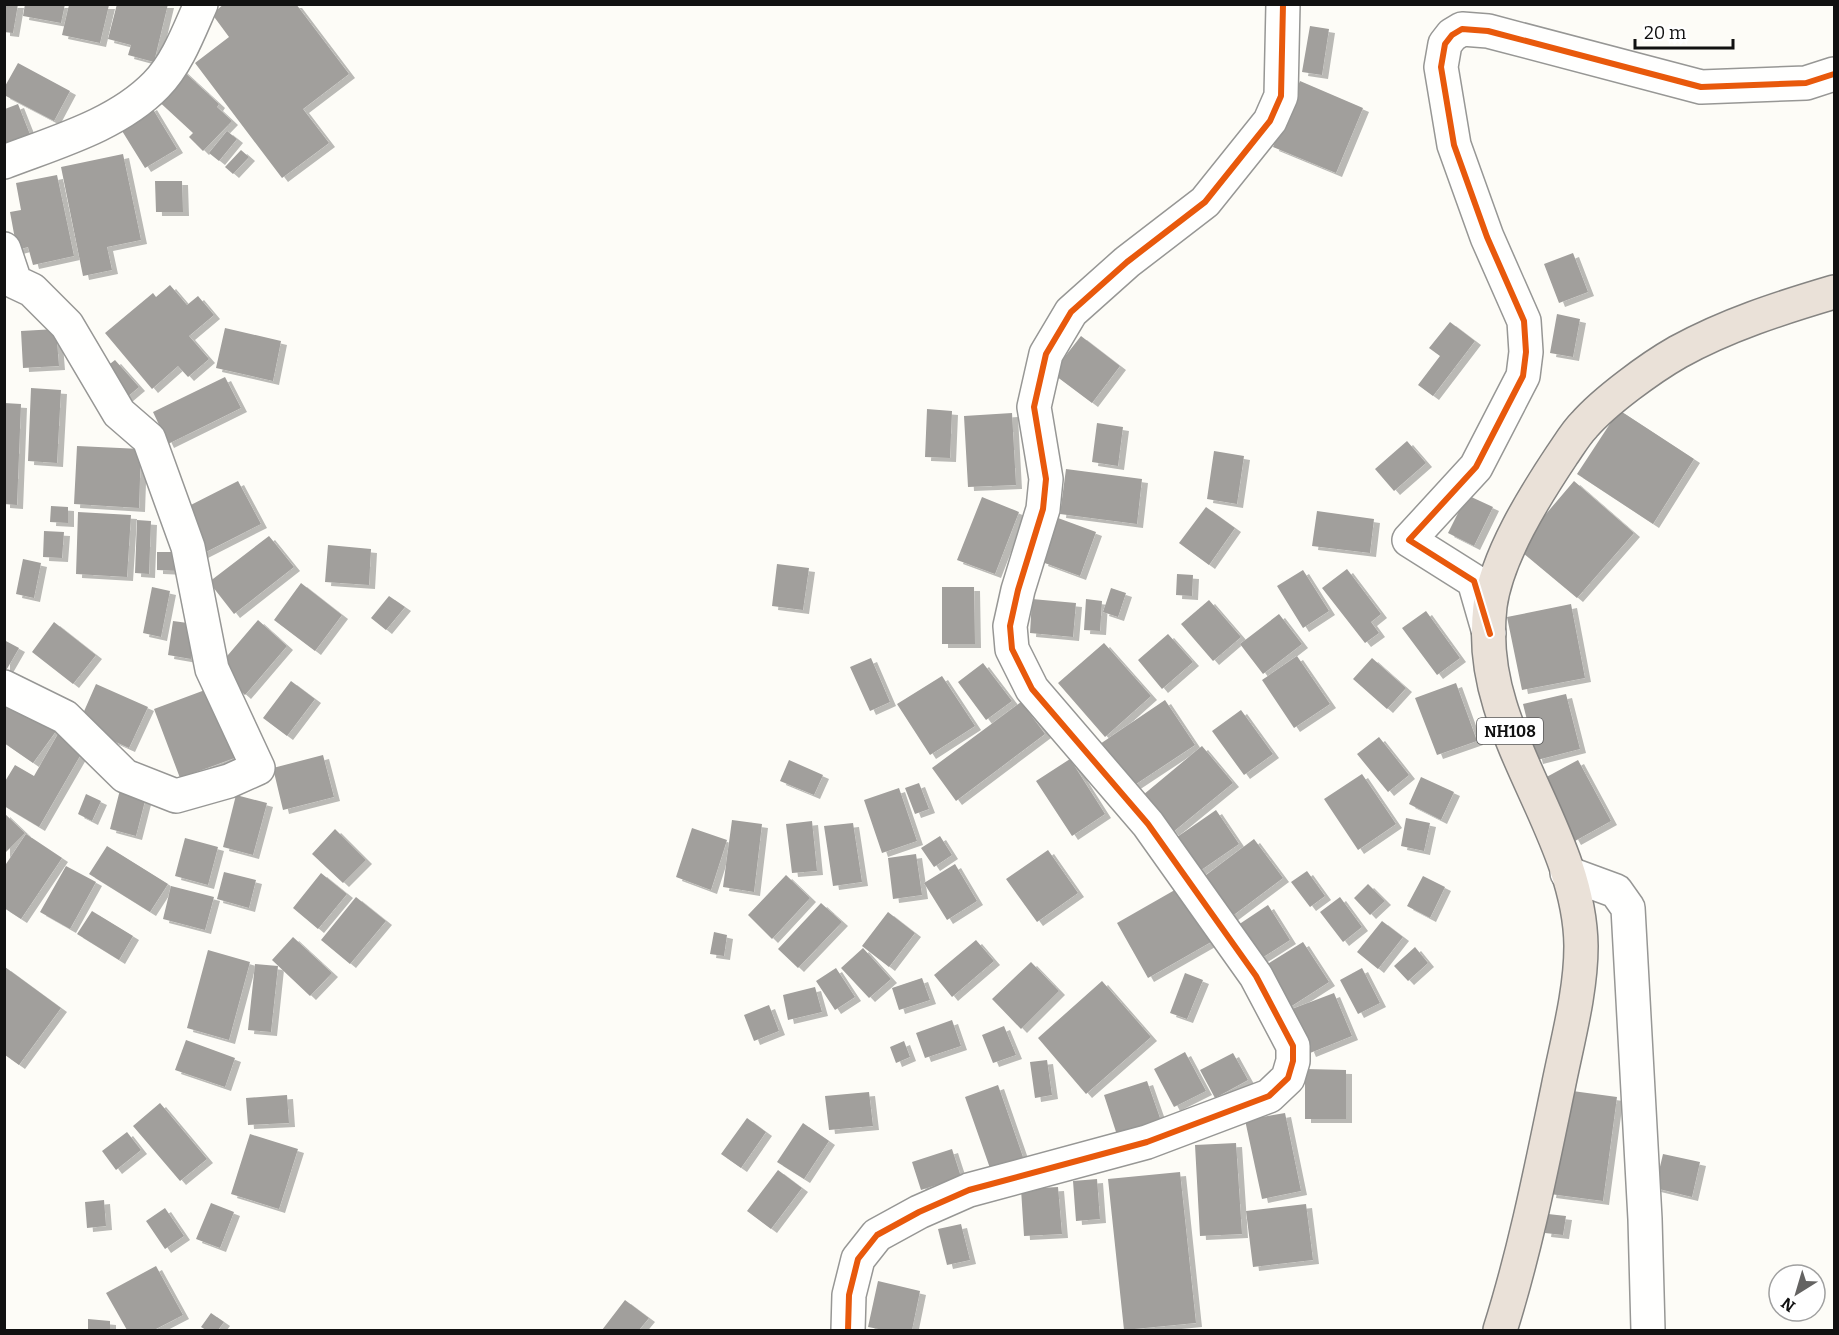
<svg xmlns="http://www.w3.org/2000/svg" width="1839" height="1335" viewBox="0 0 1839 1335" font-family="Bitter,serif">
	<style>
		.building { fill: #a19f9c; filter: url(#shadow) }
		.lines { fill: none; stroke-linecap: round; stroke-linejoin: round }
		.minor-casing { stroke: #979795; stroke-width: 36 }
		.highway-casing { stroke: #858482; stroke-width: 36 }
		.minor { stroke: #fffffe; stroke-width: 33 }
		.highway { stroke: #eae1d8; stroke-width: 33 }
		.cycleway-casing { stroke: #fff; stroke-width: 10 }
		.cycleway { stroke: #e8590c; stroke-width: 6 }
		.labels { text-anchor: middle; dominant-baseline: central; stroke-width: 6; stroke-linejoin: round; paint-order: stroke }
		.shield { fill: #fff; stroke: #585858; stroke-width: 1.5 }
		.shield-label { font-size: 16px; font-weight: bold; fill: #111 }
	</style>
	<defs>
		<filter id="shadow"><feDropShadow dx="6" dy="4" stdDeviation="0" flood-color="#0004"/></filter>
	</defs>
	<rect width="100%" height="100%" fill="#fdfcf7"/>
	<path class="building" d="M4,4h14l-5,29 -9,-1z
		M25,4h40l-4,19 -38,-7z
		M117,4h51l-14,58 -26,-7 3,-10 -23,-6z
		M224,4h72l53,70 -46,35 26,34 -47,35 -87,-115 34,-26 -17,-23z
		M69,5h40l-9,38 -38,-8z
		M1310,26l19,3 -7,46 -20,-3z
		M18,63l52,28 -16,30 -50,-26v-7z
		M180,68l39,36 -2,3 15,14 -29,30 -14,-14 4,-4 -39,-36z
		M1300,81l63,27 -27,65 -63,-26z
		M18,104l13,33 -26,11v-39z
		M151,106l26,43 -32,19 -26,-42z
		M227,131l10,8 -18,22 -10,-8z
		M241,150l8,7 -16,17 -8,-7z
		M123,154l18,86 -34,7 5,23 -29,6 -22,-109z
		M57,175l17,81 -41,9 -5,-18 -11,3 -7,-38 11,-2 -5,-27z
		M155,181h27l1,31h-27z
		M1573,253l15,39 -29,11 -15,-39z
		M170,285l17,20 11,-9 16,19 -25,21 20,23 -21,18 -10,-11 -26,23 -47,-56 48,-40 3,4z
		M1557,314l23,5 -7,38 -23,-4z
		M1450,322l25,19 -42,55 -15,-11 22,-29 -11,-8z
		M225,328l56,13 -8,40 -57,-13z
		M56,329l3,37 -36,2 -2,-37z
		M1081,336l39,30 -28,37 -40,-30z
		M115,360l24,27 -13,11 -24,-28z
		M225,377l16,31 -73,36 -15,-32z
		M31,388l30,2 -4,73 -29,-2z
		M4,403l17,1 -4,101 -13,-1z
		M927,409l25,2 -2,47 -25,-1z
		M1619,410l75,49 -41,65 -76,-50z
		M1012,413l4,72 -48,2 -4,-71z
		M1097,423l26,4 -5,39 -26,-4z
		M1407,441l19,22 -32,28 -19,-22z
		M77,446l64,3 -2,59 -65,-4z
		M1214,451l30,5 -7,48 -30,-5z
		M1066,469l76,10 -5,45 -77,-10z
		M238,481l23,43 -59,30 -23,-43z
		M1574,481l60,52 -57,65 -60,-50z
		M1467,495l26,12 -19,39 -26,-13z
		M982,497l37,15 -24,62 -38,-14z
		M51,506l17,1v16l-18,-1z
		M1206,507l29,21 -26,37 -30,-22z
		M1317,511l57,8 -4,34 -58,-7z
		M78,512l53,3 -4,62 -51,-3z
		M1058,518l38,14 -16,44 -38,-14z
		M137,520l14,1 -2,53 -14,-1z
		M44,531l20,1 -2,26 -19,-1z
		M269,536l25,31 -60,47 -25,-32z
		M328,545l43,4 -2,36 -44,-3z
		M157,552h23v19l-23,-1z
		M23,559l18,4 -7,35 -18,-4z
		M777,564l32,4 -6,42 -31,-4z
		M1347,569l34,45 -10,8 8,11 -14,10 -43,-55z
		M1303,570l26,41 -26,17 -26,-42z
		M1177,574l16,1 -1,21 -16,-1z
		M301,583l41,32 -27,36 -41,-31z
		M152,587l18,4 -9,46 -18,-4z
		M942,587h32l1,57h-33z
		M1111,588l15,5 -8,24 -15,-5z
		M389,596l16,11 -19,23 -15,-12z
		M1032,599l44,4 -3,34 -43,-4z
		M1086,599l16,2 -2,30 -16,-1z
		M1209,600l32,37 -28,24 -32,-37z
		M1571,604l14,74 -63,12 -15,-73z
		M1426,611l34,47 -23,17 -35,-47z
		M1279,614l23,30 -39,30 -23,-30z
		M258,620l29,26 -42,49 -29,-26z
		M173,621l22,3 -4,35 -23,-4z
		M54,622l42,33 -23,29 -41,-32z
		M1168,634l25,28 -31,27 -24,-29z
		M4,640l15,8 -15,26z
		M1104,643l47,53 -46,41 -47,-54z
		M1297,656l33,48 -36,24 -32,-48z
		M871,658l19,44 -20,9 -20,-44z
		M1372,658l34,30 -19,21 -34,-30z
		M983,663l29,38 -26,19 -28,-38z
		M942,676l33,50 -45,29 -33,-51z
		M291,681l24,18 -28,37 -24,-18z
		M1456,683l21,58 -40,14 -22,-57z
		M96,684l52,23 -19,41 -51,-23z
		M213,687l27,69 -60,22 -26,-69z
		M1566,694l14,55 -43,11 -14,-56z
		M16,695l43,32 -26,36 -29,-20v-32z
		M1165,700l30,45 -65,43 -30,-44z
		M1021,702l24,32 -89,67 -24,-33z
		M1241,710l32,44 -29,21 -32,-44z
		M62,727l26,15 -49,85 -35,-21v-23l11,-18 19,11z
		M1379,737l30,38 -21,17 -31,-38z
		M1202,746l31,37 -60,49 -30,-37z
		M323,755l11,42 -51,13 -10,-42z
		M1070,759l35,55 -33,22 -36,-55z
		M789,760l34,15 -9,20 -34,-14z
		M1578,760l33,61 -36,20 -34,-61z
		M1362,774l34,50 -38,26 -34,-51z
		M1421,777l33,15 -13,28 -32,-16z
		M919,783l10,26 -14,5 -10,-26z
		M121,786l26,7 -11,43 -26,-7z
		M899,788l18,53 -35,12 -18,-53z
		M86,794l15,7 -9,20 -14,-7z
		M236,795l31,8 -14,52 -30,-8z
		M1216,810l23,34 -48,33 -24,-33z
		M4,813l21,20 -21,21z
		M1406,818l24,5 -6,28 -23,-5z
		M732,820l30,4 -8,68 -31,-5z
		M812,821l5,50 -25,2 -6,-49z
		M853,823l9,59 -29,4 -9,-60z
		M692,828l35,12 -16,50 -35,-13z
		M335,829l31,31 -23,23 -31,-29z
		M26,834l36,24 -41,61 -17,-11v-41z
		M940,836l12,19 -18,12 -13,-19z
		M185,838l33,9 -10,38 -33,-9z
		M1254,839l29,39 -56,42 -29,-39z
		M107,846l61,38 -18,28 -61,-38z
		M1048,850l30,43 -41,29 -31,-43z
		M916,854l6,41 -29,4 -5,-41z
		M955,864l22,37 -30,19 -23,-37z
		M66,866l30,16 -26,47 -30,-17z
		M1307,871l18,25 -15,11 -19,-25z
		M224,872l32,8 -7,28 -32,-9z
		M321,873l26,21 -29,35 -25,-21z
		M786,875l24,23 -38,41 -24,-24z
		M1423,876l22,11 -15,31 -23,-12z
		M1368,884l17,17 -15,14 -16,-17z
		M171,886l43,11 -9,33 -42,-11z
		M1180,887l31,55 -63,36 -31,-55z
		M356,897l30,24 -36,43 -29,-24z
		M1340,897l22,30 -19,15 -23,-30z
		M821,903l21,19 -44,46 -20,-19z
		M1268,905l22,35 -33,21 -22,-34z
		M92,911l41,25 -14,24 -42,-26z
		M888,912l27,21 -26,34 -27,-21z
		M1382,921l21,16 -25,32 -21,-17z
		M714,932l13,3 -3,21 -14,-2z
		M293,937l39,36 -22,23 -38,-36z
		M976,940l18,21 -42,36 -18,-22z
		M1303,942l26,40 -42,27 -26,-41z
		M1415,947l13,16 -20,18 -14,-15z
		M863,948l28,31 -22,19 -28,-30z
		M208,950l42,12 -21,78 -42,-12z
		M1031,962l28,29 -38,38 -29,-30z
		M255,964l23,2 -7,66 -23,-2z
		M5,967l56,41 -42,57 -14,-10z
		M836,968l19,29 -20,13 -19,-29z
		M1362,968l18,35 -22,11 -18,-34z
		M1185,973l18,7 -16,39 -17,-6z
		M922,978l8,22 -31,10 -7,-22z
		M1102,981l49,56 -65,57 -48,-56z
		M815,987l7,25 -34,8 -5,-25z
		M1334,993l18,43 -42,17 -18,-44z
		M769,1005l10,26 -25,10 -10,-26z
		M952,1020l9,26 -36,12 -9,-25z
		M1004,1026l12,29 -23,8 -11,-28z
		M186,1040l49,18 -10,29 -50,-17z
		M904,1041l6,16 -14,6 -6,-16z
		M1185,1052l21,39 -32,16 -20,-38z
		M1233,1053l15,27 -33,18 -15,-28z
		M1047,1060l5,35 -17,3 -5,-36z
		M1305,1069l41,1v49h-41z
		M1147,1081l14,40 -44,14 -13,-40z
		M998,1085l26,75 -33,11 -26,-74z
		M1565,1090l52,7 -14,104 -53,-7z
		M869,1092l4,34 -44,4 -4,-34z
		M287,1095l2,28 -41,2 -2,-27z
		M160,1103l47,56 -27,22 -47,-55z
		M1285,1113l16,78 -39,8 -17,-79z
		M747,1118l19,14 -25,36 -20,-14z
		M803,1123l26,18 -25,38 -27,-17z
		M127,1132l14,18 -25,20 -14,-19z
		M250,1134l48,15 -19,60 -48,-15z
		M1236,1143l6,91 -42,2 -5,-91z
		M952,1149l9,28 -40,13 -9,-28z
		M1663,1154l37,8 -8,35 -37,-9z
		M778,1170l24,18 -31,41 -24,-18z
		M1180,1172l16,151 -72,7 -16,-151z
		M1097,1179l3,40 -24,2 -3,-40z
		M1058,1187l4,47 -38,2 -3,-47z
		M104,1200l2,26 -19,2 -2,-26z
		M211,1203l23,9 -14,36 -24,-9z
		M1306,1204l7,56 -60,7 -7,-56z
		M165,1208l19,28 -19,13 -19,-28z
		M1548,1214l18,2 -3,19 -18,-2z
		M961,1224l9,36 -23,5 -9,-36z
		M156,1266l27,49 -29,15h-27l-21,-37z
		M878,1281l42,10 -8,39h-28l-16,-3z
		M625,1300l24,18 -10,12h-37z
		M211,1313l13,9 -6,8h-12l-5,-3z
		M88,1319l22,2v9h-22z"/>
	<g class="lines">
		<g class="minor-casing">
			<path id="minor" d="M4,162c52,-20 113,-37 152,-77 21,-21 33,-54 45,-81
				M4,249l11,33 17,8 35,35 52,88 30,26 39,108 24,122 46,99 -29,13 -53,15 -51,-20 -60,-59 -61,-30
				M1489,633l-15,-52 -65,-41 67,-73 47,-91 3,-24 -2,-31 -37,-84 -33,-92 -13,-78 4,-23 7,-9 10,-6 26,2 213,56 105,-4 28,-9
				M1567,873l49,18 12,17 17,311 3,111
				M848,1330l1,-35 9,-36 19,-24 42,-23 50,-22 178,-48 122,-46 19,-18 5,-17v-15l-37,-70 -108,-152 -116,-135 -20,-40 -2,-23 8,-36 25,-81 3,-30 -12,-72 12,-53 25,-42 56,-50 78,-60 65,-81 11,-25 2,-92"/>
		</g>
		<g class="highway-casing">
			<path id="highway" d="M1500,1330c25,-79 41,-160 58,-242 9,-46 23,-95 23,-142 -1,-86 -57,-161 -81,-241 -10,-32 -14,-65 -10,-99 7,-50 44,-109 72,-151 7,-10 14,-22 22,-30 21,-24 66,-57 94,-73 49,-27 102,-44 156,-60"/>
		</g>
		<use href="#minor" class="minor"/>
		<use href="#highway" class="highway"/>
		<g class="cycleway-casing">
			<path id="cycleway" d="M1490,634l-16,-53 -65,-41 67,-73 47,-91 3,-24 -2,-31 -37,-84 -33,-92 -13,-78 4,-23 7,-9 10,-6 26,2 213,56 105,-4 28,-9
				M848,1330l1,-35 9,-36 19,-24 42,-23 50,-22 178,-48 122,-46 19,-18 5,-17v-15l-37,-70 -108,-152 -116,-135 -20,-40 -2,-23 8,-36 25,-81 3,-30 -12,-72 12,-53 25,-42 56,-50 78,-60 65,-81 11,-25 2,-92"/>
		</g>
		<use href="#cycleway" class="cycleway"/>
	</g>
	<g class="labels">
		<rect class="shield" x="1477" y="718" width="66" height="26" rx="4.5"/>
		<g class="shield-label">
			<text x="1510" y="731">NH108</text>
		</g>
	</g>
	<rect width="1839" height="1335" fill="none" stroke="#111111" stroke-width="12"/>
	<g transform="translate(1797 1293) rotate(217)"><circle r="28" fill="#ffffff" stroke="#a0a0a0" stroke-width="1.5"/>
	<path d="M0-4.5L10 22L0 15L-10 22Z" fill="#646362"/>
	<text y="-9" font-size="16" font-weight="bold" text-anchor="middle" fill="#111111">N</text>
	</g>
	<path d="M1635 39v9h98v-9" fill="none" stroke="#111111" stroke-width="3"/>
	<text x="1644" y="39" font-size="18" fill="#111111" stroke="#ffffff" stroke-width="4.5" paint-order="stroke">20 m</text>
</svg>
